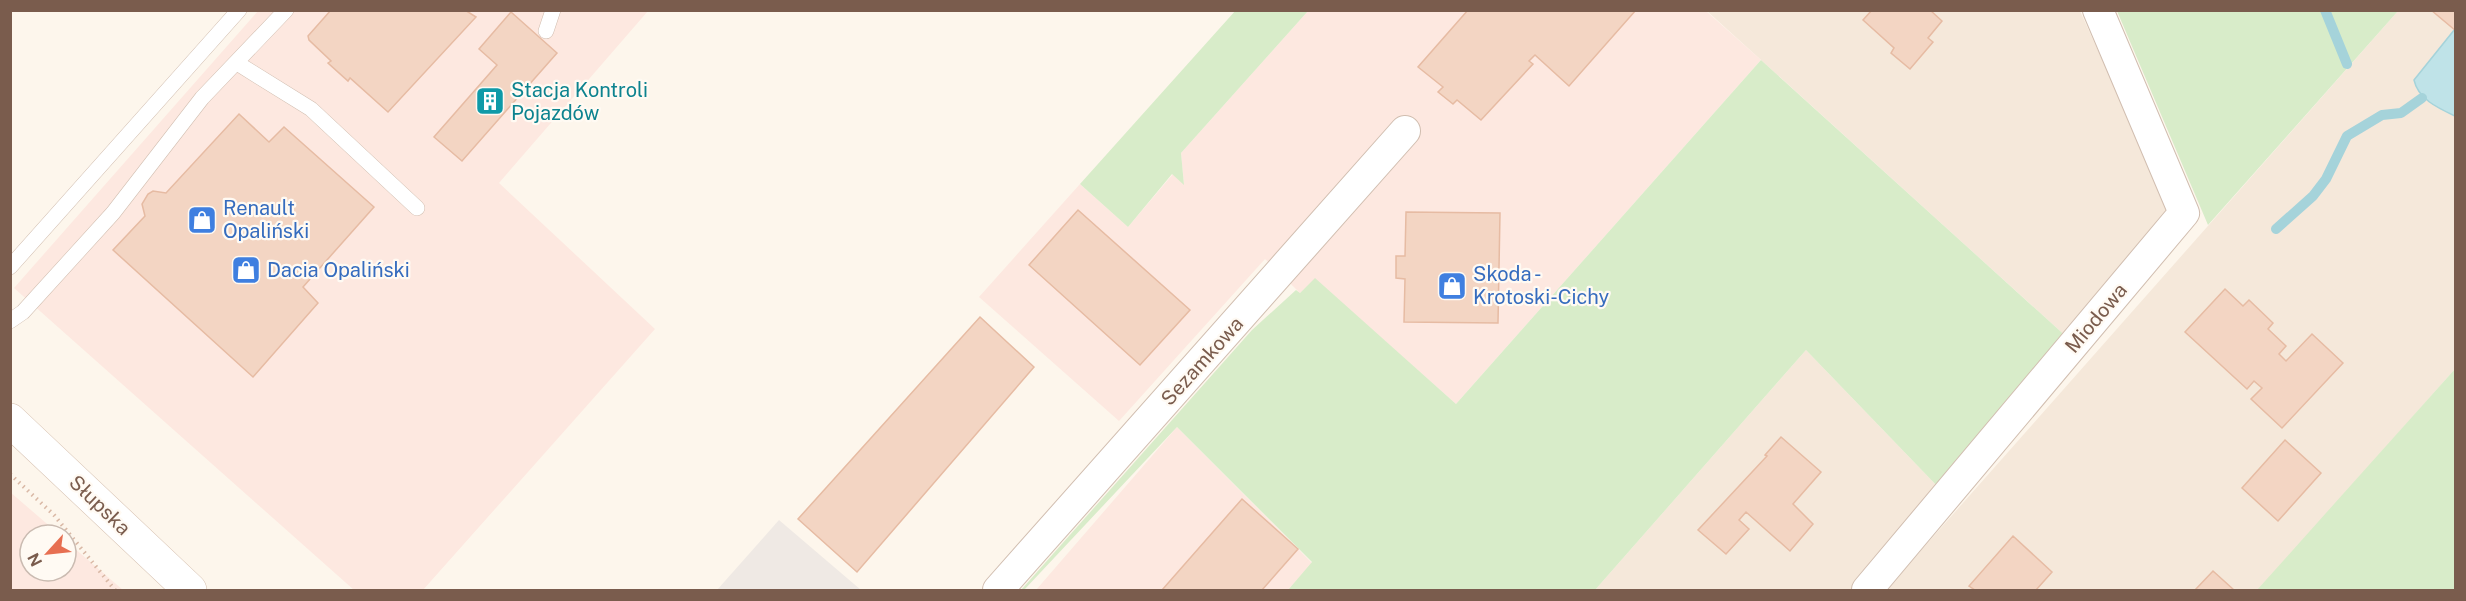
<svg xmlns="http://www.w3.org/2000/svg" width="2466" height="601" viewBox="0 0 2466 601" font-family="'Public Sans',sans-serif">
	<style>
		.residential { fill: #f5e8da }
		.commercial { fill: #fde8e0 }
		.industrial { fill: #efe9e4 }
		.green { fill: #d8ecc9 }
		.water { fill: #bfe3e8; stroke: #a5d3da; stroke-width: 1.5 }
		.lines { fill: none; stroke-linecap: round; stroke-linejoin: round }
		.stream { stroke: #a5d3da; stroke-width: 10 }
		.building { fill: #f3d5c3; stroke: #e6bba3; stroke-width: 1.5 }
		.service-casing { stroke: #d1beb0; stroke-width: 16 }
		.minor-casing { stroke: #d1beb0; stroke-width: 32 }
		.secondary-casing { stroke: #d6c0b0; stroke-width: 34 }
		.path { stroke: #d9b8a5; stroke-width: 4; stroke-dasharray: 1.5 4.5; stroke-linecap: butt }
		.service { stroke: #fff; stroke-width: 15 }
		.minor { stroke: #fff; stroke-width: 30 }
		.secondary { stroke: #fff; stroke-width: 33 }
		.labels { text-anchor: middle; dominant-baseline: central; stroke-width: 4.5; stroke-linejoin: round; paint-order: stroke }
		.culture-label { font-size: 20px; fill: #0d838f; stroke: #fffaf3; text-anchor: start }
		.shop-label { font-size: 20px; fill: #366cbe; stroke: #fffaf3; text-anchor: start }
		.street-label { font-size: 20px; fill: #7a5c4d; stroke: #fffaf3 }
	</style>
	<rect width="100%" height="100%" fill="#fdf6ec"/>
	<path class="residential" d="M1707,11h373l92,202 -102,127z
		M2398,11h57v358l-196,221h-373z
		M1806,350l134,139 -87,101h-258z"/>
	<path class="commercial" d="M258,11h390l-149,172 156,146 -232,261h-69l-340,-302z
		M1308,11h398l55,49 -305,344 -141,-125 -15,14 -35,-34 -146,162 -140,-124 101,-113 48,43 45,-53 11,10 -3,-31z
		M1177,427l135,136 -24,27h-252z
		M10,492l50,43h-30v36h36v-30l57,49h-112z"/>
	<path class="industrial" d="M779,520l82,70h-144z"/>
	<path class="green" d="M1236,10l72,1 -127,142 3,32 -12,-11 -44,53 -48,-43z
		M2117,11h281l-190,214z
		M1761,60l309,280 -130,149 -134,-139 -211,240h-307l24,-28 -135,-135 -153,163h-3l231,-260 44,-40 4,3 15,-15 141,126z
		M2455,369v221h-198z"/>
	<path class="water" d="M2455,29v87c-17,-8 -37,-17 -41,-36z"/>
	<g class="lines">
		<path class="stream" d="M2325,10l22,54
			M2276,229l37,-33 13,-17 21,-43 35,-21 19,-2 21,-15"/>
	</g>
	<path class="building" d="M331,10h134l11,7 -88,95 -38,-34 -2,3 -20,-18 3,-2 -22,-21 -1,-4z
		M1468,10h168l-67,76 -34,-31 -6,6 4,3 -52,56 -24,-20 -4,4 -15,-12 5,-5 -25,-20z
		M1872,10h58l12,11 -14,17 5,4 -23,27 -19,-16 3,-5 -31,-28z
		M2431,10h25v21z
		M511,12l46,41 -95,108 -28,-24 63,-72 -18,-16z
		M239,114l30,28 15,-15 90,80 -71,80 15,16 -65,74 -140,-127 32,-34 -3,-12 6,-10 5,-3 13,2z
		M1078,210l112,100 -50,55 -111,-100z
		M1406,212l94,1 -2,110 -94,-1 1,-43 -9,-1v-22h9z
		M2225,289l18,17 6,-6 24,23 -5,6 18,17 -7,8 7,7 26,-27 31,29 -61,65 -31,-29 11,-11 -8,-7 -7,8 -62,-57z
		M980,317l54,50 -177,205 -59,-53z
		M1781,437l40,35 -28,32 20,20 -23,27 -44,-39 -7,8 10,9 -23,25 -28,-24 69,-74 -2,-1z
		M2285,440l36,33 -43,48 -36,-33z
		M1242,499l56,50 -36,41h-100z
		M2013,536l39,36 -16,18h-61l-6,-4z
		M2213,571l21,19h-39z"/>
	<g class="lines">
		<g class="service-casing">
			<path id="service" d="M546,31l7,-21
				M237,63l74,46 106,99
				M10,267l229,-257
				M10,321l13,-9 90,-99 89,-115 84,-88"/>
		</g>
		<g class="minor-casing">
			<path id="minor" d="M998,590l407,-459
				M1867,590l317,-377 -86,-203"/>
		</g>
		<g class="secondary-casing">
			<path id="secondary" d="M10,420l180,170"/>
		</g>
		<path class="path" d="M10,474l44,41 61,75"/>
		<use href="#service" class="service"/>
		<use href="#minor" class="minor"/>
		<use href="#secondary" class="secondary"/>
	</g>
	<defs>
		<g id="building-square" transform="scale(1.5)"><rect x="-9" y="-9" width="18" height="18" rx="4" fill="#0f9aa8" stroke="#fffaf3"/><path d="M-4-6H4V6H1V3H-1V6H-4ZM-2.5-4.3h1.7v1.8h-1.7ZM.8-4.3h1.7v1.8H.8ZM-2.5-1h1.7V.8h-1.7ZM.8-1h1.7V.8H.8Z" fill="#fff"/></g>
		<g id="shop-square" transform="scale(1.5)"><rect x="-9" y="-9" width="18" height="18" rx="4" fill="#3f7fe0" stroke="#fffaf3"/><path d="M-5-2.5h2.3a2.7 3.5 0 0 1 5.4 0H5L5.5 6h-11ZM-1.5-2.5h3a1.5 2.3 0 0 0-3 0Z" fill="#fff"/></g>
	</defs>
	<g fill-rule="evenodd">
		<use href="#building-square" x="490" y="101"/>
		<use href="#shop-square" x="202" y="220"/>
		<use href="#shop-square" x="246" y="270"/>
		<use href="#shop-square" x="1452" y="286"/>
	</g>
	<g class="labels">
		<g class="culture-label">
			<text x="511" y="90">Stacja Kontroli<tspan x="511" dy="23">Pojazdów</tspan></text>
		</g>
		<g class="shop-label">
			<text x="223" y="208">Renault<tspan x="223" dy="23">Opaliński</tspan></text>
			<text x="267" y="270">Dacia Opaliński</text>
			<text x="1473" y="274">Skoda -<tspan x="1473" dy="23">Krotoski-Cichy</tspan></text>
		</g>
		<g class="street-label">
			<text transform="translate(2096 318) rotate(-50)">Miodowa</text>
			<text transform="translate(1202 361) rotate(-48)">Sezamkowa</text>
			<text transform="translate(100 505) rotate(44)">Słupska</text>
		</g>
	</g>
	<rect width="2466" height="601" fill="none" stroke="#7a5c4d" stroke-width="24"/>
	<g transform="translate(48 553) rotate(243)"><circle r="28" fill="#fffaf3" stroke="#cabbb1" stroke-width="1.5"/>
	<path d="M0-4.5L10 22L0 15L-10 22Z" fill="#e76f51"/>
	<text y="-9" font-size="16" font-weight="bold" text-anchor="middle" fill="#7a5c4d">N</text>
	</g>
</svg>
